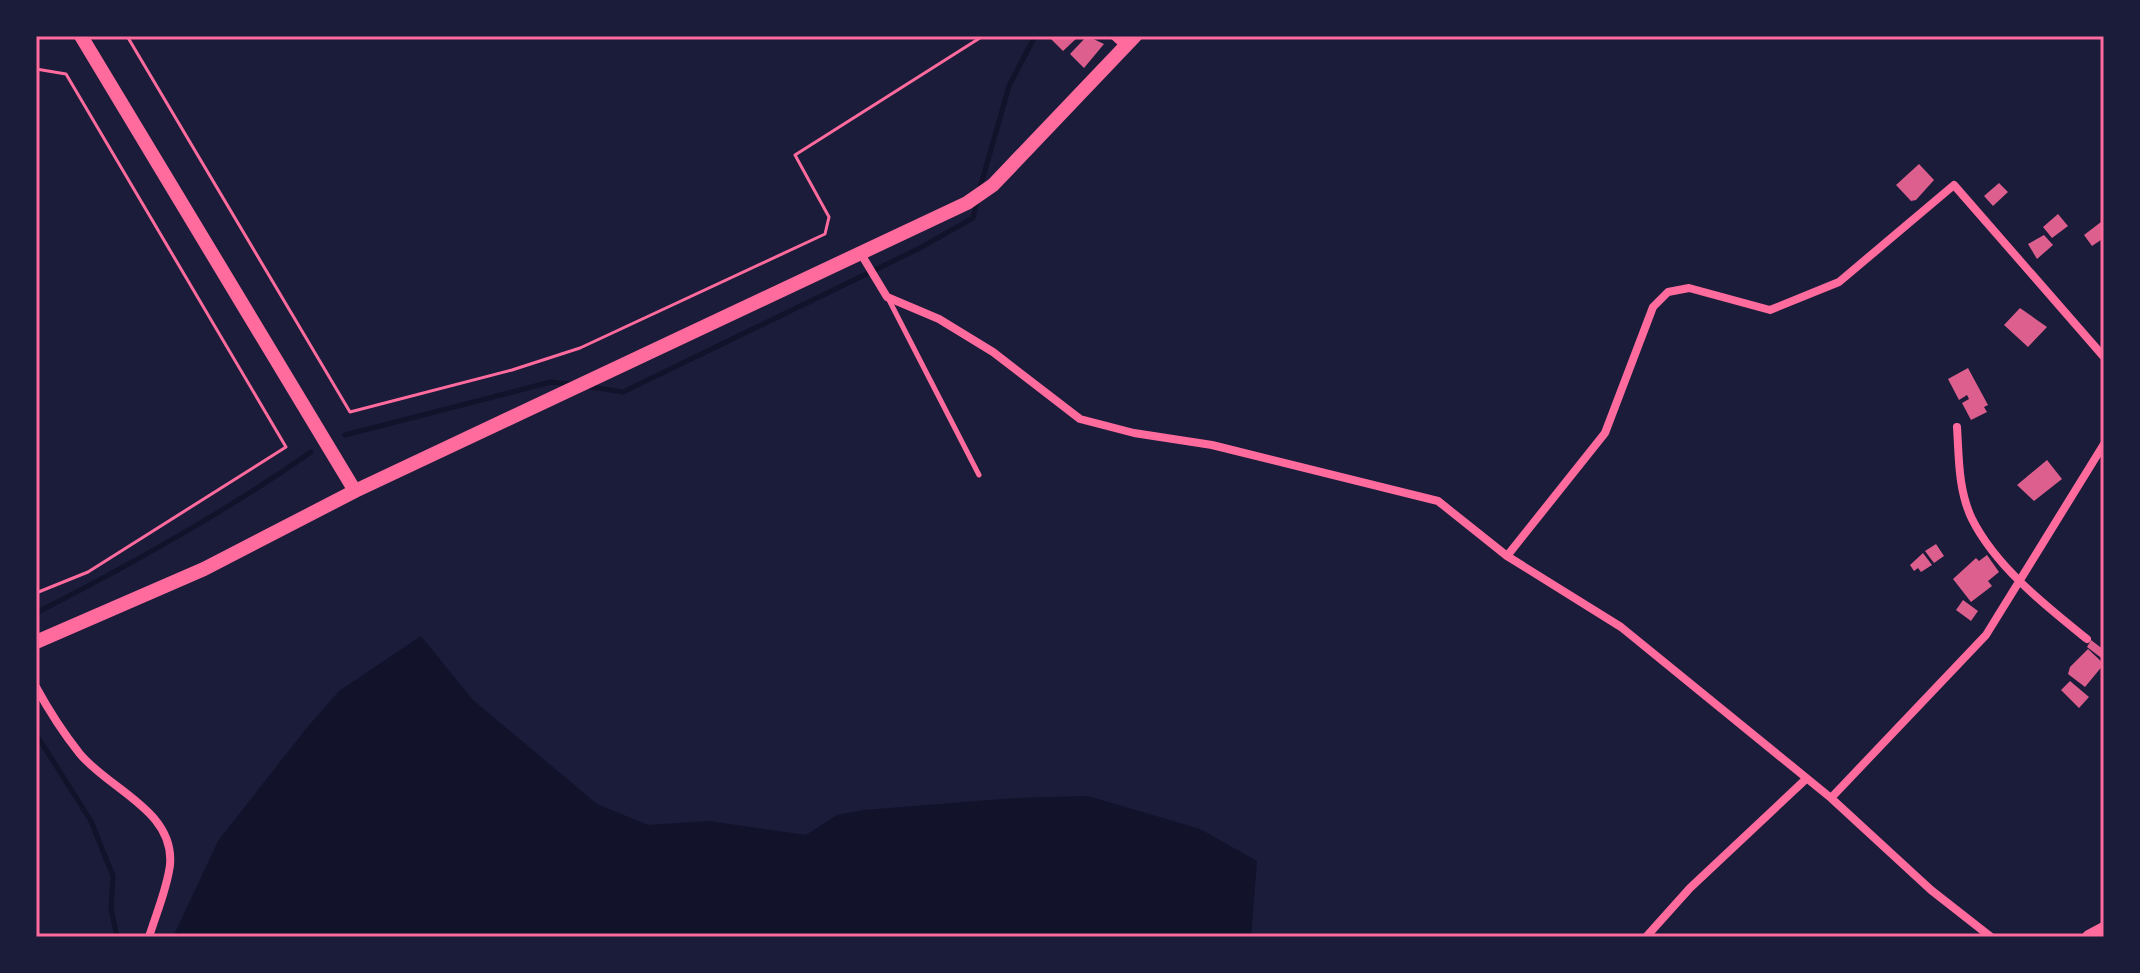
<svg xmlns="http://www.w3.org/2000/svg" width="2140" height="973" viewBox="0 0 2140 973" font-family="'Source Sans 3',sans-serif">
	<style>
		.water { fill: #12122b }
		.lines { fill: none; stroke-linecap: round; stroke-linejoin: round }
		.stream { stroke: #12122b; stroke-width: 5 }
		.building { fill: #dd5f8e }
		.path { stroke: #ff6b9d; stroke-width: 3 }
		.service { stroke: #ff6b9d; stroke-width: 5 }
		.minor { stroke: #ff6b9d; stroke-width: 8 }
		.tertiary { stroke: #ff6b9d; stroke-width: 14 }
		.neatline { fill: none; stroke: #ff6b9d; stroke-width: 3 }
	</style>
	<rect width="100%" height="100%" fill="#1b1b3a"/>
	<path class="water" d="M421,636l52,64 124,104 51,21 61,-4 97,14 31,-20 27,-5 151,-12 73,-2 112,33 57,32 -6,76h-1078l45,-96 87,-111 34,-39z"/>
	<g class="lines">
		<path class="stream" d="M980,188l29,-102 26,-50
			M585,386l38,6 295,-143 55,-31 4,-16
			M345,435l206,-53 20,2
			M36,613c94,-48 188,-100 275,-161
			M36,734l55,87 22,55 -2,33 6,28"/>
	</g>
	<path class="building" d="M1048,36h31l-16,15z
		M1087,36l17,8 -20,24 -14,-14z
		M1919,164l15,16 -18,20 -5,1 -15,-16z
		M1999,183l9,9 -15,14 -9,-10z
		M2058,214l10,12 -16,12 -9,-11z
		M2101,222l3,16 -12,8 -8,-11z
		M2044,235l9,10 -16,14 -9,-15z
		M2020,308l27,19 -19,20 -24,-22z
		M1968,368l20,37 -4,2 3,5 -16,8 -9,-17 7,-4 -2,-4 -8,5 -11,-21z
		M2047,460l15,19 -28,22 -17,-16z
		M1936,544l8,12 -10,7 -9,-12z
		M1923,553l9,12 -11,7 -3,-4 -4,3 -4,-6z
		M1987,555l12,17 -11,9 4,5 -21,16 -18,-23 23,-21 3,3z
		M1963,600l15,11 -7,10 -15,-11z
		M2091,640l13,10v10l-17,-13z
		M2088,649l16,15 -19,23 -17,-13 2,-7z
		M2070,681l19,16 -10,11 -18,-18z"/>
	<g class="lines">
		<path class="path" d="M127,36l223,376 162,-42 68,-22 245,-114 4,-17 -34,-62 188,-119
			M36,69l30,5 220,373 -198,125 -52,21"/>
		<path class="service" d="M888,298l91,177"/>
		<path class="minor" d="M1114,36l11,10
			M861,254l26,43 52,22 54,33 87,67 54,14 78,12 226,56 69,55 114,71 210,171 100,92 60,47
			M1957,427c2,30 1,63 15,92 24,48 74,87 115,120
			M1507,556l98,-123 48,-126 15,-15 21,-4 81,22 69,-28 115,-97 150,172
			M36,687c12,22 28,47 44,67 30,36 95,57 90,111 -3,24 -14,49 -21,72
			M1831,798l155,-163 118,-191
			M1646,937l44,-49 116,-109"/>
		<path class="tertiary" d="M81,36l274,455
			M36,642l168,-73 151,-78 612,-288 26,-18 142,-149
			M2089,937l15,-8"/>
	</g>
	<rect width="2140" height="973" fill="none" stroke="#1b1b3a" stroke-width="76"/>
	<rect x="38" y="38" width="2064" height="897" class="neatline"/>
</svg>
